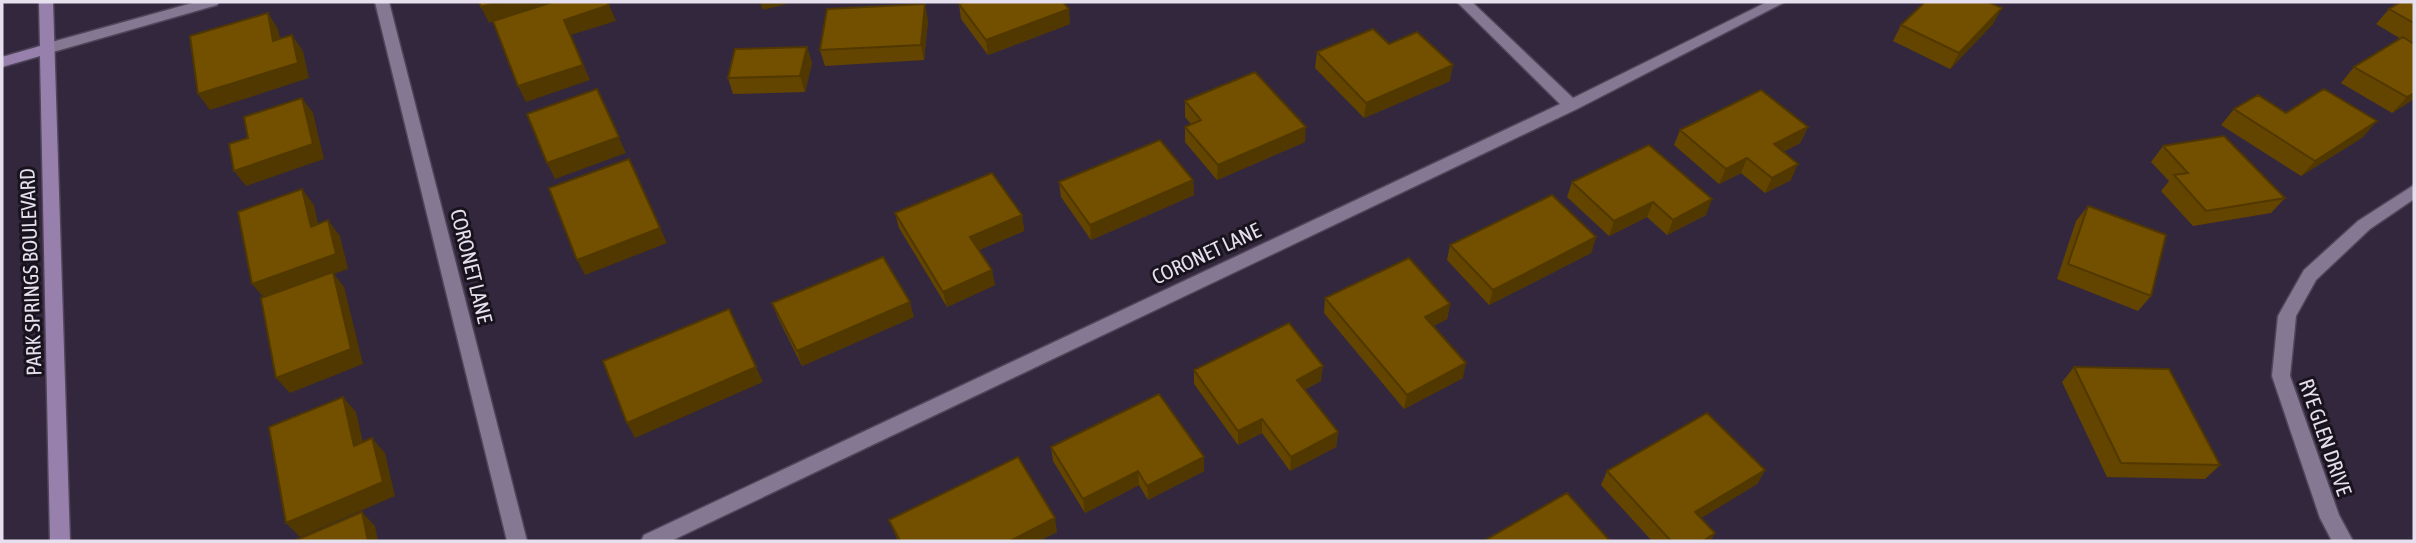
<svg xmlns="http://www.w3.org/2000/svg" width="2416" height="543" viewBox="0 0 2416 543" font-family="'Asap Condensed',sans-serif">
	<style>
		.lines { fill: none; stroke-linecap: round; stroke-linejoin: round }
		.street-casing { stroke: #504559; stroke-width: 3 }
		.secondary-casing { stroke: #504559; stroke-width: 3 }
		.street { fill: #857892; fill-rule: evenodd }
		.secondary { fill: #9880ad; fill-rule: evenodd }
		.wall { fill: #634500 }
		.shaded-wall { fill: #503800 }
		.building { fill: #735000; stroke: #503800; stroke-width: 2 }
		.labels { text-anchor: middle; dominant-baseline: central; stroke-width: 6; stroke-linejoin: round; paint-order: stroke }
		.street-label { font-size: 21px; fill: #e6dfee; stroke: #18131d }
	</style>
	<rect width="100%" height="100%" fill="#33273d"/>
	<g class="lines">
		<g class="street-casing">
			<path id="street" d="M196,2h23l-2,3 -171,49 -8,-5 3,-4z
				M375,2h14l138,539h-20z
				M1457,2h15l101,96 194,-96h18l-208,107 -906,432h-30l3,-6 916,-431z
				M2414,185v14l-44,30 -54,51 -20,36 -6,60 49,139 14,26h-21l-12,-23 -48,-142 6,-60 26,-46 54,-49z"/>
		</g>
		<g class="secondary-casing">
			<path id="secondary" d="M39,2h14l17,539h-20l-10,-485 -38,11v-10l38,-11z"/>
		</g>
		<use href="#street" class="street"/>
		<use href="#secondary" class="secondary"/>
	</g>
	<path class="wall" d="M2414,2v97l-22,14 -51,-30 13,-16 47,-28 -25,-15 13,-15z
		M959,4l111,20 -82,31 -27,-36z
		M928,20l-4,40 -99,6 -5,-16z
		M1993,24l-43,45 -57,-28 8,-16z
		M1389,44l61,37 -86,37 -49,-50 2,-16z
		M807,47l5,16 -7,29 -72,2 -5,-16z
		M1185,101l120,41 -88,38 -32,-38v-15l6,-3 -6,-7z
		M2234,109l52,4 77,24 -62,39 -80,-51z
		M1808,127l-8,16 -17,9 8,28 -26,13 -24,-20 -22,11 -45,-39 6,-15z
		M2163,146l122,52 -14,15 -78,13 -32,-35 8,-10 -18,-19z
		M1193,180l1,15 -103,45 -30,-43 -2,-15z
		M1572,182l134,33 -39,20 -20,-18 -38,19 -42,-39z
		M2088,206l63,90 -13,15 -81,-32 19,-58z
		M895,213l127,2 2,16 -45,19 16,35 -48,22 -48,-79z
		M1596,237l-5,16 -102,52 -42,-45 3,-15z
		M1325,298l125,6 -3,15 -14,7 30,52 -59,31 -80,-96z
		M772,303l142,14 -112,49 -24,-48z
		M2074,367l146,98 -15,14 -98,-2 -45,-95z
		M1194,370l127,11 -17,9 34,42 -2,15 -46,24 -28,-38 -24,12 -44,-61z
		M1051,447l153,10v14l-56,29 -9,-15 -54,28 -32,-52z
		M1765,470l-8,14 -56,34 10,23h-59l-51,-56 6,-14z
		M889,520l168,12 -18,9h-141z"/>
	<path class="shaded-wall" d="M498,2h60l-69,21 -8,-16z
		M760,2h34l-31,8z
		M925,4l3,16 -4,40 -3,-15z
		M609,5l7,16 -45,14 19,45 -64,22 -8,-16 46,-66z
		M2002,8l-9,16 -43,45 9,-16z
		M1069,9l1,15 -82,31 -2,-15z
		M268,13l10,16 6,27 -11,-15z
		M292,35l11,16 6,27 -99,32 -12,-16z
		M807,47l5,16 -7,29 -5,-16z
		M1453,65l-3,16 -86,37 2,-15z
		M597,89l29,64 -71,26 -8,-16z
		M2414,93v6l-22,14 15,-16z
		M302,98l11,15 11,46 -78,27 -12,-15z
		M2377,121l-14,16 -62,39 14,-15z
		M1306,127l-1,15 -88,38 1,-15z
		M1808,127l-8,16 -33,17 7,-16z
		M1747,158l-6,15 -22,11 7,-15z
		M629,159l38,84 -82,32 -8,-15z
		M1798,164l-7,16 -26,13 7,-15z
		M1193,180l1,15 -103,45 -1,-15z
		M302,189l12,16 8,37 -11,-15z
		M1712,199l-6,16 -39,20 6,-15z
		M1653,202l-6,15 -38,19 5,-15z
		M1022,215l2,16 -50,21 -4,-15z
		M328,220l12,16 8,33 -14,5 10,13 19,77 -73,29 -14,-15 -11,-79 -13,-15z
		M1596,237l-5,16 -102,52 4,-15z
		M992,270l3,15 -48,22 -4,-15z
		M910,302l4,15 -112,49 -5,-15z
		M1450,304l-3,15 -25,13 3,-15z
		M1466,363l-3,15 -59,31 3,-14z
		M1323,366l-2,15 -26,13 2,-14z
		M756,367l7,15 -128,56 -8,-15z
		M343,397l13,15 11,48 -13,-14z
		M1262,419v14l-24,12v-14z
		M1338,432l-2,15 -46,24 1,-14z
		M372,438l13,15 10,43 -95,41 -14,-14z
		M1204,457v14l-56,29 -1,-14z
		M1765,470l-8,14 -69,42 7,-14z
		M1138,471l1,14 -54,28 -2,-14z
		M362,512l13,14 3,15h-10z
		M1055,518l2,14 -18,9h-29z
		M1715,533l-4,8h-8z"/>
	<path class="building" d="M479,2h19l-17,5z
		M553,2h54l2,3 -45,15 19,45 -65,21 -25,-65z
		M964,2h99l6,7 -83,31 -27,-36z
		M1925,2h63l14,6 -43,45 -58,-28z
		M2401,2h13v21l-25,-14z
		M925,4l-4,41 -101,5 7,-41z
		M268,13l5,28 19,-6 6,28 -100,31 -8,-58z
		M1373,29l16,15 28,-12 36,33 -87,38 -49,-51z
		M2403,37l11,7v49l-7,4 -53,-30z
		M807,47l-7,29 -72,2 7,-29z
		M1255,72l51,55 -88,38 -33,-38 16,-7 -16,-19z
		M597,89l22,48 -72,26 -20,-49z
		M2324,89l53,32 -62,40 -81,-52 24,-14 28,18z
		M1761,90l47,37 -34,17 24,20 -26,14 -25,-20 -21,11 -46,-39z
		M302,98l11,46 -79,27 -5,-27 19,-6 -4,-21z
		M2224,136l61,62 -79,13 -32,-36 14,-2 -25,-27z
		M1160,140l33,40 -103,45 -31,-43z
		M1649,145l63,54 -39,21 -20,-18 -39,19 -42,-39z
		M629,159l31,69 -83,32 -28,-72z
		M992,173l30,42 -52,22 22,33 -49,22 -48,-79z
		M302,189l9,38 17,-7 8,34 -84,30 -14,-72z
		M1552,195l44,42 -103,53 -43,-45z
		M2088,206l78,29 -15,61 -83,-32z
		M883,257l27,45 -113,49 -25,-48z
		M1409,258l41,46 -25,13 41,46 -59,32 -82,-97z
		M333,272l18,77 -75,29 -15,-80z
		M729,309l27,58 -129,56 -24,-62z
		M1289,323l34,43 -26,14 41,52 -47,25 -29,-38 -24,12 -44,-61z
		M2074,367l95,2 51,96 -99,-2z
		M1159,394l45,63 -57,29 -9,-15 -55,28 -32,-52z
		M343,397l11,49 18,-8 11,44 -97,41 -17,-96z
		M1707,413l58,57 -70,42 20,21 -12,8h-32l-64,-70z
		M1018,457l37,61 -45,23h-110l-11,-21z
		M1567,493l43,48h-126z
		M362,512l6,29h-74z"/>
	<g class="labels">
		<g class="street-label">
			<text transform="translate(1206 253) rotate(-25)">CORONET LANE</text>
			<text transform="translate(472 266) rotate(76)">CORONET LANE</text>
			<text transform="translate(30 272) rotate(-92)">PARK SPRINGS BOULEVARD</text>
			<text transform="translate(2326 437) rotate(71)">RYE GLEN DRIVE</text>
		</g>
	</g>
	<rect width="2416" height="543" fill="none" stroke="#e6dfee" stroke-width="7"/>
</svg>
